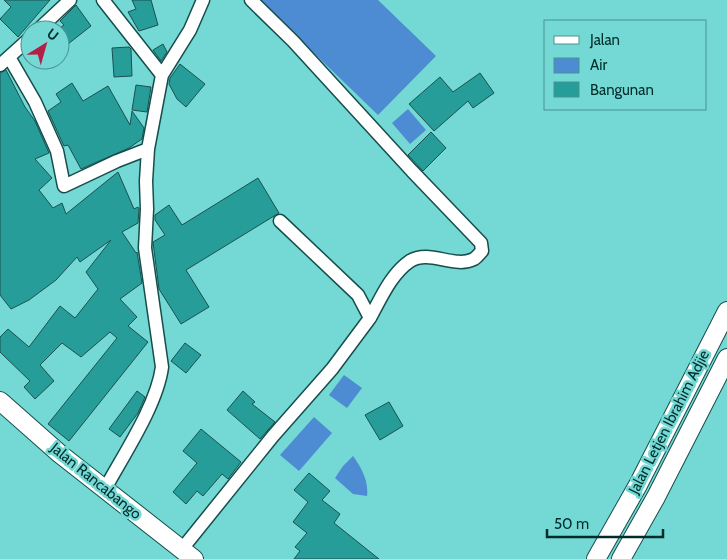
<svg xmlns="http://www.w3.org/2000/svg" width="727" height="559" viewBox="0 0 727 559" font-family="Cabin,sans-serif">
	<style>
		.water { fill: #4d8cd2 }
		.building { fill: #279d9a; stroke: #1b5150 }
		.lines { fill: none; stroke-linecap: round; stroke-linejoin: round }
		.street-casing { stroke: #164e4c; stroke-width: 15 }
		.secondary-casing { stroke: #164e4c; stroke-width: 20 }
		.street { stroke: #fff; stroke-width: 12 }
		.secondary { stroke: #fff; stroke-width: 18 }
		.labels { text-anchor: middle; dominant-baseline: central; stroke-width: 5; stroke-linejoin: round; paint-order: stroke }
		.street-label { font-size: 15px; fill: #002d2c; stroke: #74d8d4 }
	</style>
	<rect width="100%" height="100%" fill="#74d8d4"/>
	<path class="water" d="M259,0h119l58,56 -58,59z
		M408,109l18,21 -16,14 -18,-21z
		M344,375l18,13 -15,20 -18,-13z
		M314,417l18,16 -33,38 -19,-16z
		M353,456c8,11 16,25 14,40l-14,-2 -18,-16 8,-12z"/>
	<path class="building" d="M4,0h46l-32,37 -18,-18 11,-12z
		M132,0h19l7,25 -19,6 -11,-19 8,-3z
		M76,5l15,21 -23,18 -8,-10v-4h-3l7,-5 -4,-4z
		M163,44l4,8 -6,9 -8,-11z
		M129,47l2,2 1,27 -18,1 -2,-29z
		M180,64l25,20 -19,23 -9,-8 -8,-15 1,-6z
		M6,70l19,37 10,14 14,32 -14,6 17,19 -13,12 14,18 9,-5 4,11 52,-42 16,37 4,-2 1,2 -1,14 -16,9 14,21 1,-1 5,31 -22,16 17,18 -9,9 20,16 -79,99 -21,-17 69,-86 -7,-6 -29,25 -19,-14 -22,22 14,16 -19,18 -11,-12 6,-6 -30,-29v-15l8,-8 21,18 31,-41 15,12 23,-29 -12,-17 25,-32 -31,22 -3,-5 -21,23 -27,20 -18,9 -11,-14v-222z
		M480,73l14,20 -21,15 -5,-7 -34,30 -25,-27 31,-27 13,15z
		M72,83l11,18 25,-15 22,39 2,-14 12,17 -2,11 -13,9 -48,21 -13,-24 -4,1 -16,-35 13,-9 -5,-8z
		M136,85l15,2 -4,25 -15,-2z
		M431,132l15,16 -23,23 -15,-16z
		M258,178l21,35 -93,57 23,37 -28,17 -22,-35 -6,-47 12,-7 -10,-15v-5l14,-10 13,20z
		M185,343l16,12 -15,18 -15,-12z
		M137,391l8,6 -7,16 -18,24 -11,-8z
		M243,391l12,11 -3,2 23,18 -15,17 -33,-29z
		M389,402l14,24 -23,14 -15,-25z
		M201,429l40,33 -13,17 -6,-5 -19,22 -6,-5 -11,13 -13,-12 24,-29 -14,-12z
		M309,473l21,18 -8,9 18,14 -6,9 45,36h-85l6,-8 -5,-4 12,-14 -14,-11 15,-20 -14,-12z"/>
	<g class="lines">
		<g class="street-casing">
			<path id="street" d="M103,0l59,75
				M251,0l42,41 119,130 69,72 1,8c-2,2 -5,6 -8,8 -20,10 -44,-10 -64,2 -19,13 -29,37 -40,57
				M38,30l32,-30
				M9,57l26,45 22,49 7,35 53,-25 31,-12
				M0,65l30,-27
				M105,489c19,-35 52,-84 57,-122l-17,-119 2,-39 -1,-28 2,-32 14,-74 28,-45 13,-30
				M182,549l91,-113 59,-67 38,-51 -12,-23 -78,-74"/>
		</g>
		<g class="secondary-casing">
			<path id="secondary" d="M0,401l60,53 134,105
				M596,559l42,-74 89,-174
				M621,559l35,-62 71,-139"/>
		</g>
		<use href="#street" class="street"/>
		<use href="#secondary" class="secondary"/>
	</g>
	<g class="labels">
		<g class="street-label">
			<text transform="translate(669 422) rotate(-63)">Jalan Letjen Ibrahim Adjie</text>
			<text transform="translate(96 481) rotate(39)">Jalan Rancabango</text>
		</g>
	</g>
	<rect x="544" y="20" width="162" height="90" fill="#74d8d4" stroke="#469491"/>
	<rect x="554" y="36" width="25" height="8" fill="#ffffff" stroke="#469491"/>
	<text x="590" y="45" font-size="15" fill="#002d2c">Jalan</text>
	<rect x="554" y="58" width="25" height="15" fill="#4d8cd2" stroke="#469491"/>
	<text x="590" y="70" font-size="15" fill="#002d2c">Air</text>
	<rect x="554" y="82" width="25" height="15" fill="#279d9a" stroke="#469491"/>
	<text x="590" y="95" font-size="15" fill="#002d2c">Bangunan</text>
	<g transform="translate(45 45) rotate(37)"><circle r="24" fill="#74d8d4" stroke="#469491"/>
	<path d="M0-4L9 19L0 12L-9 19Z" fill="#b22047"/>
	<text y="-8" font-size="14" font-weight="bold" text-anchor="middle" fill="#002d2c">U</text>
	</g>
	<path d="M547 529v8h116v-8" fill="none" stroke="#002d2c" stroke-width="2.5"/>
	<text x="554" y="529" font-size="15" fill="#002d2c" stroke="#74d8d4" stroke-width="4" paint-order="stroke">50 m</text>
</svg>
